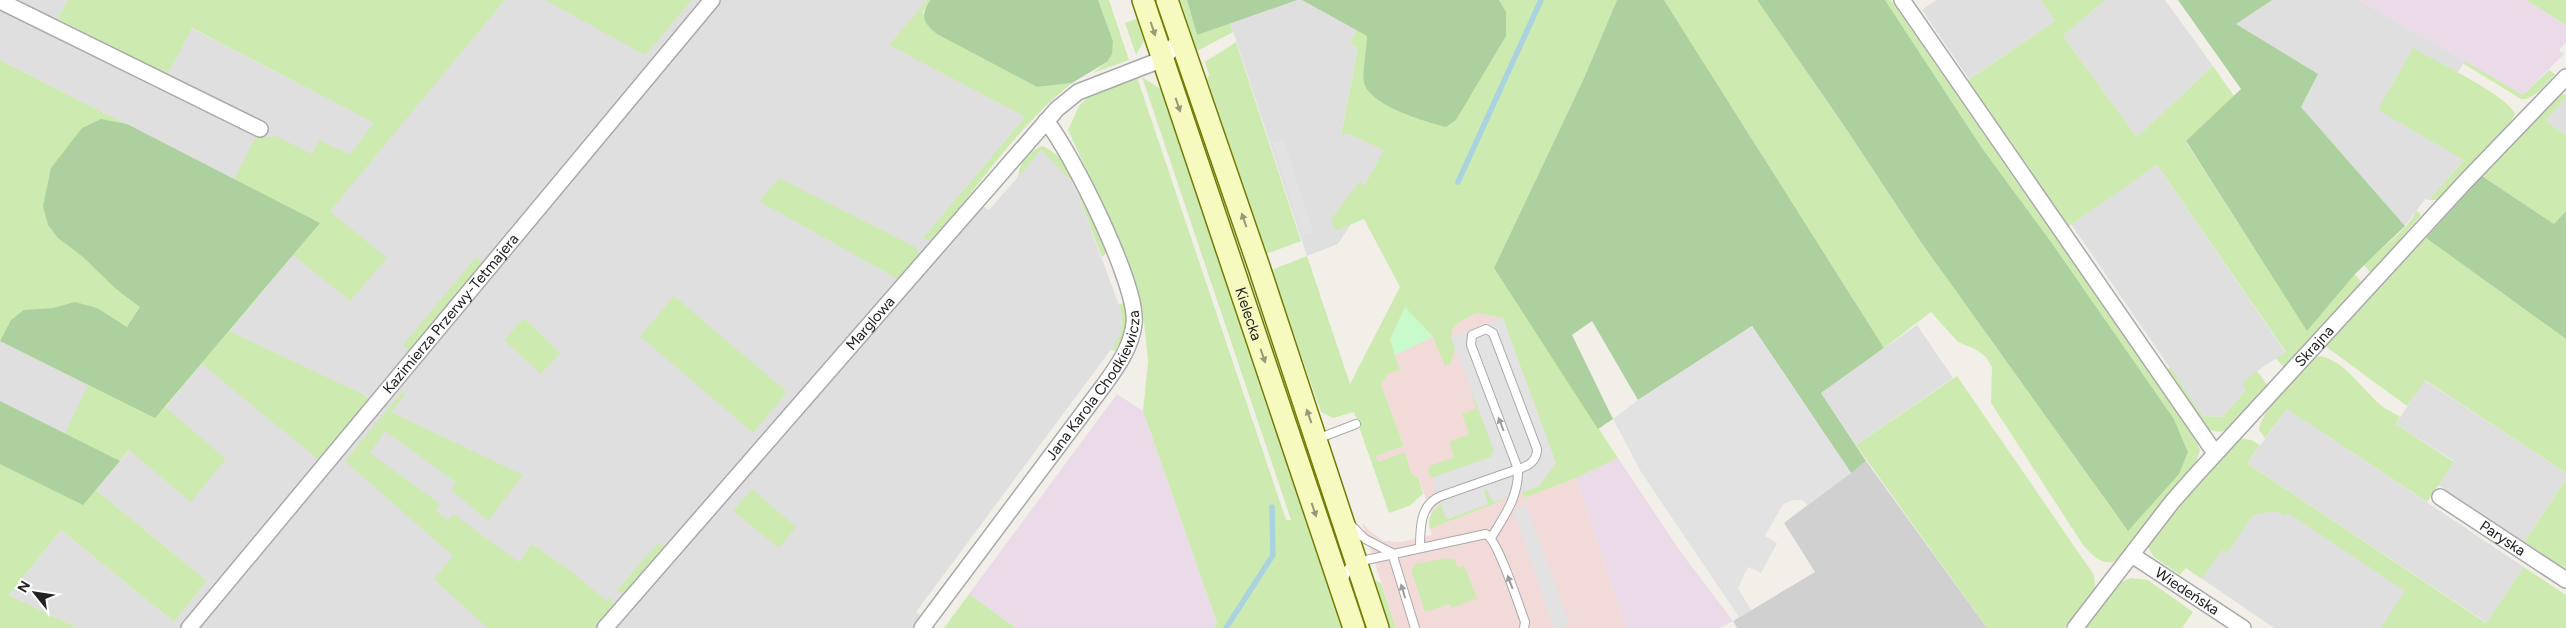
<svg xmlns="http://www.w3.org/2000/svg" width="2566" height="628" viewBox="0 0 2566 628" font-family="Figtree,sans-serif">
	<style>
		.residential { fill: #e0dfdf }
		.commercial { fill: #f2dad9 }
		.industrial { fill: #ebdbe8 }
		.religious { fill: #d0d0d0 }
		.grass { fill: #cdebb0 }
		.forest { fill: #add19e }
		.park { fill: #c8facc }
		.parking { fill: #e2e2e2 }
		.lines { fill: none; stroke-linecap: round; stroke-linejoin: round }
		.stream { stroke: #aad3df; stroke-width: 5.5 }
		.service-casing { stroke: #a9a9a9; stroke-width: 10 }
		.minor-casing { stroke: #a9a9a9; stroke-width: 18 }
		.secondary-casing { stroke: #707d05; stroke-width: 24 }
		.service { stroke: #fff; stroke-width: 8 }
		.minor { stroke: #fff; stroke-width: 15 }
		.secondary { stroke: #f7fabf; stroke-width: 21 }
		.oneway { fill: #979978 }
		.oneway2 { fill: #9c9c9c }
		.labels { text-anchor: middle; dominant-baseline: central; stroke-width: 5; stroke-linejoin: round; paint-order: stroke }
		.street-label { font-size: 15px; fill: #222; stroke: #fff }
	</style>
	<rect width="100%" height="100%" fill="#f2efe9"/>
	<path class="residential" d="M0,0h67l-17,35 109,54 32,-61 203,105 111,-133h422l-37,45 135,72 -64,76 28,17 52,-60 33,34 48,129 -1,23 -205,276 20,16h-858l-69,-33 52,-65 113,92 33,-41 -111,-91 224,-267 -320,-163z
		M1297,0h5l55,30 -7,13 8,5 -17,86h7l48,21 -58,89 -31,12 -77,-234z
		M1936,0h105l14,21 -86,58 -47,-69z
		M2105,0h60l48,66 -76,71 -74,-101z
		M2272,0h87l106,61 -8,13 -44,-25 51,111 -35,40 -4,-1 -20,27 -104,-119 -66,-83z
		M2566,98v37l-22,-14z
		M2157,165l129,188 -22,13 -21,17 3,7 -24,27 -19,-1 -132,-192z
		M1917,325l36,53 -97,67 -35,-52z
		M0,341l89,44 -24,49 -65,-33z
		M2424,380l142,93v6l-42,63 -86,-57 16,-24 -58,-37z
		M2287,409l237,158 -37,56 -240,-160z
		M2219,467l242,161h-187l-120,-82z"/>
	<path class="commercial" d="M1476,313l27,5 21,180 52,-20 50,150h-230l-34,-105 10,10 12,8 17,1 31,-7 -2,-6 79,-31 -63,21 -5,-15 -10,10 -12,-35 -8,-6 -6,-20 -27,10 -2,-7 28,-10 -23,-62 7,-10 12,-4 -10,-31 62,-9 6,-7z"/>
	<path class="industrial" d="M2359,0h167l40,25v17l-7,8 5,4 -41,41z
		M1117,394l26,17 74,212 -3,5h-198l-47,-34z
		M1618,458l62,93 53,70 -13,7h-94l-50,-150z"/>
	<path class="religious" d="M1866,461l121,167h-250l-4,-7 82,-49 -31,-49z"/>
	<path class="grass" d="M67,0h438l-175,211 57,47 -37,43 -57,-46 -64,76 133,63 7,6 -50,60 -117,-96 -37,43 61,52 -35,43 -62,-52 -33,40 111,91 -33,41 -113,-92 -52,65 69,33h-78v-227l65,32 23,-48 -88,-44v-281l234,119 21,-41 21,-2 36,18 7,-14 31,14 24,-31 -182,-95 -25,47 -109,-56z
		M545,0h147l-47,55z
		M927,0h3l-7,12 5,14 10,8 99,53 35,-4c-53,42 -94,103 -137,156l-7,1 -5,-2 102,-121 -136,-72z
		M1098,0h11l20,60 -36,13 14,-11 6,-21z
		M1180,0h7l10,35 33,-13 3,10 -36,19z
		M1393,0h224l-33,78 -90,190 124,190 -42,20 -52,20 -2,-6 17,-6 -36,-168 -27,-5 -18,10 -6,7 -1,7 4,11 -4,15 -6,3 -12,-29 -28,-29 -15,31 10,31 -12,4 -7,10 23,62 -28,10 2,6 27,-10 6,21 8,6 4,15 -14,12 -20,7 -35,-101 -21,6 -12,-6 -50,-142 36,-14 43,128 50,-97 -36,-68 -29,12 -4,-12 28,-37 6,3 19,-35 -36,-16 -7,1 17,-87 -8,-5 7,-13 10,6z
		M1664,0h93l92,133 71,108 207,289 61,-78 -14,-33 -125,-180 -67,-91 -97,-148h6l306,442 3,8 -5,15 -76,94c-15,9 -26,-3 -36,-14l-92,-142 1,-36 -6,-10 -11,-8 -17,-7 -27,-30 -47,36z
		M2041,0h64l-42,36 74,101 76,-71 21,30 -48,46 121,188 48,-56 7,9 -78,85 -8,-10 10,-6 -129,-187 -91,63 -101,-146 90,-61z
		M2526,0h40v25z
		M1139,18l5,23 -8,14 -11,-32z
		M1236,42l65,199 -35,13 -59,-175 2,-4 -4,-13z
		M2413,48c20,12 96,48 102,66l-5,9 -73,77h-8l35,-40 -86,-50z
		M2465,61l58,34 26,-25 6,4c-9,9 -20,26 -34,25l-57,-35z
		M1137,77l149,443h5l-149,-443 20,13 184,538h-132l3,-5 -74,-212 5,-49 -5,-50 -16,-55 -59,-127 11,-24 11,-11z
		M2560,94l6,1v3l-21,23 21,14v76l-12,13 -72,-48z
		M1042,146c32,11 52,76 66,106l-6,5 -28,-73 -33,-34 -23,27c2,-16 9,-24 24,-31z
		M779,178l136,69 6,9 -19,23 -6,-1 -137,-77z
		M2416,210l5,5 -50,58 -7,-8c11,-11 50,-41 52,-55z
		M2426,238l140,101v134l-141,-93 -18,26 -82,-60z
		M476,257l9,6 -75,90 -7,-8z
		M674,296l113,96 -34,41 -113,-97z
		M1125,303l3,24 -13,24 -4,-1c11,-15 14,-27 8,-46z
		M524,318l36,35 -19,21 -37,-34z
		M2320,356c26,5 43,35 63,51 6,3 12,7 17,10l-4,7 58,38 -27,40 -140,-93 -22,29 -6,-8c1,-17 45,-71 61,-74z
		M2170,367l33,49 19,1 24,-27 -4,-7 15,-12 11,15 -37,42c-9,5 -18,5 -26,-1l-39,-55z
		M1957,376l137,199 1,13 -31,40h-77l-131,-183z
		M1471,390l23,60 -3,7 -59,21 -4,-7 2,-5 24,-9 -5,-15 20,-8 -7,-20 14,-6z
		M401,393l5,1 -15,18 132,63 -35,46 -37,-31 5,-8 -71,-51 -15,22 70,51 -4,7 12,9 5,-6 66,48 13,-18 41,29 34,28 4,-4 3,10 -18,21h-109l-53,-49 19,-23 -108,-95z
		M2239,438l12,2 9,5 -13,18 239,160 38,-56 42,28v33h-185l24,-37 -117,-78 -3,3 -9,-5 -23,4 -26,38 -5,-3 -20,29 -16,-11 -6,7 -26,-18 -7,-11 33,-41z
		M2566,479v90l-42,-27z
		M752,489l44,38 -17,21 -46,-37z
		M1486,489l8,13 15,-4 -79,31c-3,-11 2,-19 11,-25l6,15 41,-15 -4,-12z
		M659,542l7,6 -38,42 -5,3 -6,-3z
		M1446,558l9,2 3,8 6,-2 14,34 -4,-1 -22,9 -2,-4 -25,8 -14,-42 5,-6z
		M2131,578l17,2 45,32 -11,16h-97c12,-18 24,-43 46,-50z
		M1376,581l5,2 15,45h-11l-12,-46z
		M969,594l47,34h-72z"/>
	<path class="forest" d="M930,0h168l15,41 -1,13 -5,8 -35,21 -35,4 -100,-53c-14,-11 -17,-18 -7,-34z
		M1187,0h110l-100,35z
		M1302,0h197l7,12v24l-50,84 -10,7c-20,-5 -78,-22 -82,-45 -2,-10 3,-34 3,-46z
		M1617,0h47l220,348 -63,45 45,68 -15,12 -99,-147 -114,74 -46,-79 -20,14 41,84 -15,10 -104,-161 90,-190z
		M1757,0h128l97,148 67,91 125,180 14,33 -9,22 -51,57 -208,-290 -71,-108z
		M2178,0h94l-36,24 82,50 -17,33 104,119 -50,48 -48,57 -121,-190 55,-52z
		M101,119l26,5 193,99 -165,195 -155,-77 11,-21 13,-10 29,-2 22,-6 22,6 30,19 13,-20 -24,-18 -33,-32 -25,-19 -10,-13 -5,-19 8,-38 31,-40z
		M2482,176l72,48 12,-13v128l-140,-101z
		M0,401l120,60 -37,44 -83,-41z"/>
	<path class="park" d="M1405,307l28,30 -38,18 -5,-16z"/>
	<path class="parking" d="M1284,140l29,92 -11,4 -29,-93z
		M1503,318l53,145 -17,23 -46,16 -7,-13 -2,3 4,12 -42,15 -14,-41 59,-21 3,-7 -43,-113z
		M1752,326l99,147 -43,32 -6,-5h-9l-10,4 -18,32 12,7 -16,30 -13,-6 -10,21 13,22 -12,7 -98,-145 -28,-53 25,-19z
		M1526,505l44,120 -9,3h-7l-41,-118z"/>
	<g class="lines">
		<path class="stream" d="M1458,182l83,-182
			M1226,628l47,-73 -1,-48"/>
		<g class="service-casing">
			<path id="service" d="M1317,439l39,-15
				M1351,525l14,14 27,14 23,75
				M1420,548c0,-20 0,-44 21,-52l77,-27c11,-3 19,-8 19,-20l-44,-116 -7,-4 -14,6 -1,10 47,124c1,27 -13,46 -27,69
				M1343,581l5,-12 9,-7 129,-28c12,6 33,72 39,88l-1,6"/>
		</g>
		<g class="minor-casing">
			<g id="minor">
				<path d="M1902,0l313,453"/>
				<path d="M0,1l260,128"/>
				<path id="s1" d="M2440,497l126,83"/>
				<path id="s2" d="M2132,555l111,73"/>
				<path id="s3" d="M189,628l523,-628"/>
				<path id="s4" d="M605,628l452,-519 21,-17 85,-33 18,-21"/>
				<path id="s5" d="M922,628l182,-243c13,-18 27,-37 30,-61 5,-37 -63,-173 -88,-203"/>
				<path id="s6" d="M2075,628l97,-126 23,-26 270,-294 101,-105"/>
			</g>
		</g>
		<g class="secondary-casing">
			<g id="secondary">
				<path id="s7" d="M1143,0l211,628"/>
				<path d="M1167,0l92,267 119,361"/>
			</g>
		</g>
		<use href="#service" class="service"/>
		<use href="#minor" class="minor"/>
		<use href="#secondary" class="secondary"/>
	</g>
	<defs><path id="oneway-solid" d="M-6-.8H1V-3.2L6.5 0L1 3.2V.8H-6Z" transform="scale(1.25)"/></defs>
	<g class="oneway">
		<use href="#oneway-solid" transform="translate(1153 29) rotate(71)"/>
		<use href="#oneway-solid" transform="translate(1178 105) rotate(71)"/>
		<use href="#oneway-solid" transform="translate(1244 220) rotate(-109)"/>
		<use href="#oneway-solid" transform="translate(1263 356) rotate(71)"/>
		<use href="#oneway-solid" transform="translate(1309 416) rotate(-109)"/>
		<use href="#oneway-solid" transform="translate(1314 510) rotate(71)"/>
	</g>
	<g class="oneway2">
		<use href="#oneway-solid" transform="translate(1501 424) rotate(-111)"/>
		<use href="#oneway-solid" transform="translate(1510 582) rotate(-111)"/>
		<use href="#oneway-solid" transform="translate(1403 591) rotate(-107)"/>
	</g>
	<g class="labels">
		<g class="street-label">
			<text stroke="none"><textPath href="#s3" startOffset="409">Kazimierza Przerwy-Tetmajera</textPath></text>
			<text stroke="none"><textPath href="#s7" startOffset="331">Kielecka</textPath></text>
			<text stroke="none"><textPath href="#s4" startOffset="404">Marglowa</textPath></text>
			<text stroke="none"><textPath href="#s6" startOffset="370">Skrajna</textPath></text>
			<text stroke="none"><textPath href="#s5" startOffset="299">Jana Karola Chodkiewicza</textPath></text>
			<text stroke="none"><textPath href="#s1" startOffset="75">Paryska</textPath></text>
			<text stroke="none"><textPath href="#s2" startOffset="66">Wiedeńska</textPath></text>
		</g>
	</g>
	<g transform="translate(35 593) rotate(300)" stroke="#ffffff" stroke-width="4" paint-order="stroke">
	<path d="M0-4L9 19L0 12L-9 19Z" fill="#222222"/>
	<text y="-8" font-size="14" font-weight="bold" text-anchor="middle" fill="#222222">N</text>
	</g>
</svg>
